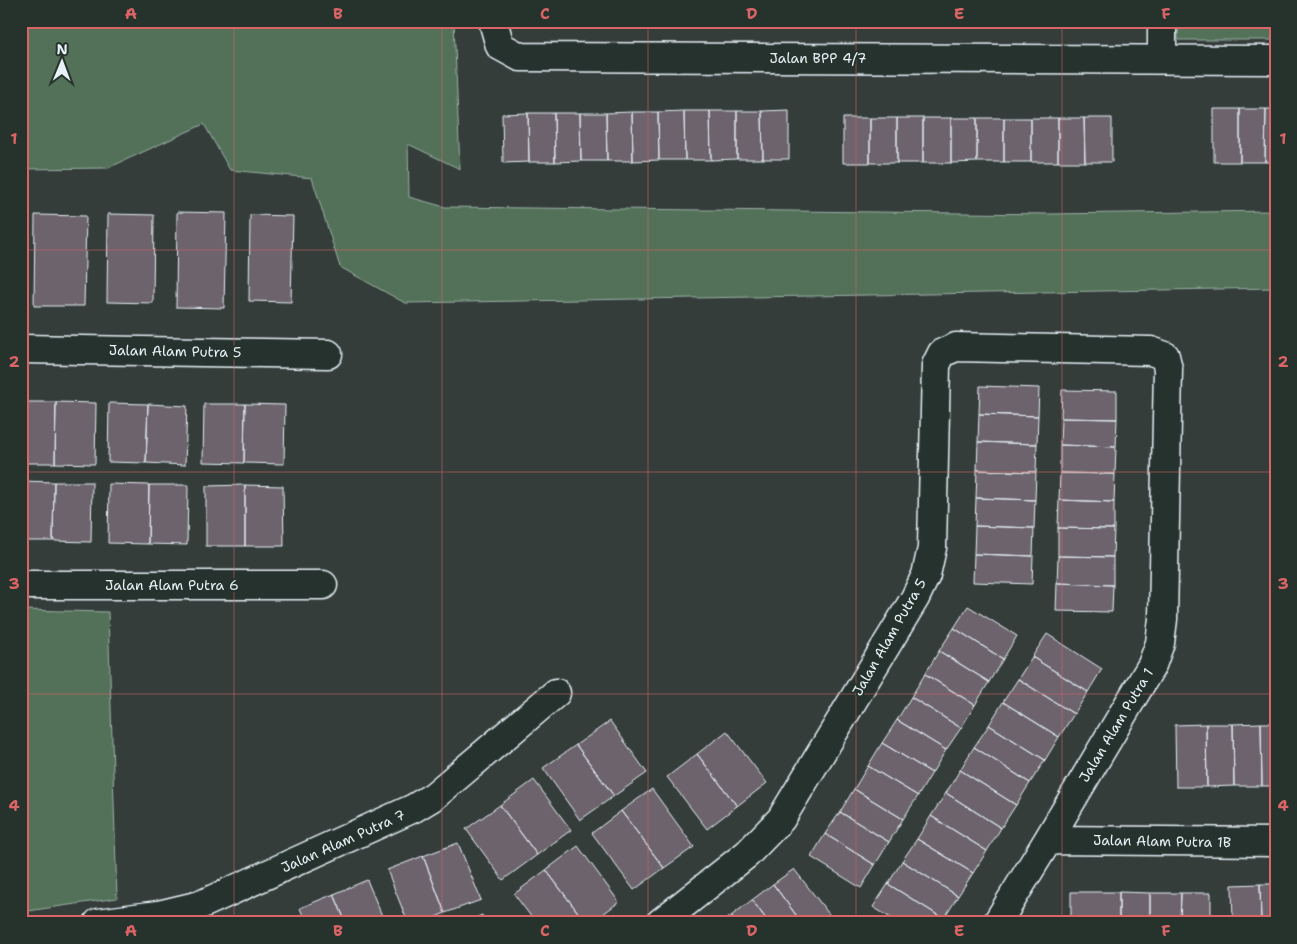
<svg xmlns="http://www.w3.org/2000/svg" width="1297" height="944" viewBox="0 0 1297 944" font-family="'Shantell Sans',sans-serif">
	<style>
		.green { fill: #527159; stroke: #9db1a8 }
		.building { fill: #6c646c; stroke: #e8f1f8 }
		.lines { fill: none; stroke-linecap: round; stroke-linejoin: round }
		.minor-casing { stroke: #e8f1f8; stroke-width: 31 }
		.minor { stroke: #26332d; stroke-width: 28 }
		.grid { fill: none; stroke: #db6466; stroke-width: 1; stroke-opacity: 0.55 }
		.labels { text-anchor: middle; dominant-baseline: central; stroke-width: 4; stroke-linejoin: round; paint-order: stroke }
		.street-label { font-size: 14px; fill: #e8f1f8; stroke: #26332d }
		.neatline { fill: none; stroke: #db6466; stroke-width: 2 }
		.grid-label { font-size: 16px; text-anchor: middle; font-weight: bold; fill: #db6466 }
	</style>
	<rect width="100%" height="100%" fill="#343d3a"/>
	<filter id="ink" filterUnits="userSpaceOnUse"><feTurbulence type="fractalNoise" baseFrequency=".02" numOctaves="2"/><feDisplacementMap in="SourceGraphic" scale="10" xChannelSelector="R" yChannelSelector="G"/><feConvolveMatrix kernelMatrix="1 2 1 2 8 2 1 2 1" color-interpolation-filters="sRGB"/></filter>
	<g filter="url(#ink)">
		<path class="green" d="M21,21h433l6,148 -52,-25 1,53 36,10 604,7 227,-3v77l-871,15 -65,-36 -28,-89 -82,-8 -26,-46 -96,44 -87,1z
			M1178,21h98v19h-98z
			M21,610l87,2 9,286 -96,14z"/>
		<path class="building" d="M524,21h26v4h-26z
			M550,21h27v4h-27z
			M577,21h27v4h-27z
			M604,21h26v4h-26z
			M630,21h27v4h-27z
			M657,21h26v4h-26z
			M683,21h27v4h-27z
			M710,21h27v3l-27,1z
			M737,21h27v3h-27z
			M764,21h26v3h-26z
			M1214,109h26v53h-26z
			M1240,109h26l-1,53h-25z
			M1266,109h10v53h-11z
			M789,110v49h-26l-1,-48z
			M684,111h26l1,49h-26z
			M684,111l1,49h-26l-1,-48z
			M710,111h27v48l-26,1z
			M737,111h25l1,48h-26z
			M632,112h26l1,48 -26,1z
			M632,112l1,49h-26l-1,-48z
			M528,113l1,49 -26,1 -1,-49z
			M528,113h26l1,49h-26z
			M554,113h26l1,48 -26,1z
			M580,113h26l1,48h-26z
			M843,118h27v45h-27z
			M870,118h27v45h-27z
			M897,118h26v45h-26z
			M923,118h28v45h-28z
			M951,118h26v44l-26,1z
			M977,118h27v44h-27z
			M1004,118h27v44h-27z
			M1031,118h27v44h-27z
			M1058,118h26l1,44h-27z
			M1084,118h28v44h-27z
			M177,212l49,1 -2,95 -48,-1z
			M108,214l46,1 -1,88 -46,-1z
			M35,215l51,1 -2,90h-50z
			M250,215l43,1 -2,86 -42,-1z
			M980,386l59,2 -1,28 -59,-2z
			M1062,390l55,1v28l-56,-1z
			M21,402h35l-1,61h-34z
			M56,402l40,1 -1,61 -40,-1z
			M109,403l39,1 -2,59 -38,-1z
			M148,404l39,2 -2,59 -39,-2z
			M204,404h41l-1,59 -41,-1z
			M245,404l40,1 -1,59 -40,-1z
			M979,414l59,2 -1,28 -59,-2z
			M1061,418l56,1 -1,28 -56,-2z
			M978,442l59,2 -1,28 -59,-2z
			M1060,445l56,2 -1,27 -55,-1z
			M977,470l59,2 -1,28 -59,-2z
			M1060,473l55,1 -1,28 -55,-2z
			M21,481l33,1 -1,59h-32z
			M54,482h38l-1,60 -38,-1z
			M109,484l40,1 -1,59 -40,-1z
			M149,485h39l-1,60 -39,-1z
			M245,485v61h-39v-60z
			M245,485l38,1 1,60h-39z
			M976,498l59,2 -1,28 -59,-2z
			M1059,500l55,2v27l-56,-1z
			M975,526l59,2 -1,28 -59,-2z
			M1058,528l56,1 -1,28 -55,-1z
			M974,554l59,2 -1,28 -59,-2z
			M1058,556l55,1v28l-56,-2z
			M1057,583l56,2 -1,27 -56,-1z
			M968,606l49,30 -14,23 -49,-31z
			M954,628l49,31 -14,23 -50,-31z
			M1047,634l55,35 -14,23 -56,-35z
			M939,651l50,31 -14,23 -50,-31z
			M1032,657l56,35 -14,22 -56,-35z
			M925,674l50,31 -14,23 -50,-31z
			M1018,679l56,35 -15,23 -56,-35z
			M911,697l50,31 -15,22 -49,-30z
			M1003,702l56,35 -14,23 -56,-35z
			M897,720l49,30 -14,23 -50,-30z
			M610,721l37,52 -33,23 -38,-51z
			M1261,723h15v63h-14z
			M1261,723l1,63h-28l-1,-62z
			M1206,724l1,63h-31l-1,-62z
			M1206,724h27l1,62 -27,1z
			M989,725l56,35 -15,23 -56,-36z
			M727,731l40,52 -30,23 -40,-52z
			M882,743l50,30 -14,23 -50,-30z
			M576,745l38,51 -34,24 -37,-52z
			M974,747l56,36 -14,22 -56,-35z
			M697,754l40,52 -30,23 -40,-52z
			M868,766l50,30 -15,23 -49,-30z
			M960,770l56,35 -15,23 -55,-35z
			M534,780l37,50 -34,25 -37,-50z
			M652,789l42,58 -30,21 -43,-57z
			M854,789l49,30 -14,23 -49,-30z
			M946,793l55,35 -14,23 -56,-35z
			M500,805l37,50 -34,25 -37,-51z
			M621,811l43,57 -30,22 -42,-57z
			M840,812l49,30 -14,23 -50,-31z
			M931,816l56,35 -14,22 -56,-34z
			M825,834l50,31 -14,23 -50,-31z
			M917,839l56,34 -15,23 -56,-35z
			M458,843l23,57 -36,13 -22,-57z
			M578,846l41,56 -28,21h-5l-40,-53z
			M423,856l22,57 -23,10h-14l-21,-53z
			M902,861l56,35 -14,23 -56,-35z
			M794,869l38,49 -6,5h-24l-29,-39z
			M546,870l40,53h-50l-22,-29z
			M367,880l18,43h-39l-12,-29z
			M773,884l29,39h-33l-17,-23z
			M888,884l56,35 -2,4h-43l-26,-16z
			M1260,884l1,39h-28l-1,-38z
			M1260,884h16v39h-15z
			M1071,892h48v31h-48z
			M1119,892l31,1v30h-31z
			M1150,893h31l-1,30h-30z
			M1181,893h30v30h-31z
			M334,894l12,29h-40l-6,-15z
			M752,900l17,23h-33l-5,-7z
			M482,915l3,8h-21z
			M731,916l5,7h-14z
			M280,917l3,6h-17z"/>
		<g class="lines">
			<g class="minor-casing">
				<path id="minor" d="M493,21l7,25 20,11 756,3
					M1162,21v38
					M21,349l307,5
					M21,585h302
					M1048,840l228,2
					M98,923l60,-8 42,-10 214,-97 20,-12 122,-103
					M660,923l87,-69 34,-35 134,-221 11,-23 6,-27 4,-183 6,-12 14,-6 195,4 14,5 3,13 -5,250 -3,24 -8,22 -104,175 -51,83"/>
			</g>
			<use href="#minor" class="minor"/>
		</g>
	</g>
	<path class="grid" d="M234,21v902M442,21v902M648,21v902M856,21v902M1062,21v902M21,250h1255M21,472h1255M21,694h1255"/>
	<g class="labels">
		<g class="street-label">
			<text x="818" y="58">Jalan BPP 4/7</text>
			<text transform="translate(175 351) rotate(1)">Jalan Alam Putra 5</text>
			<text x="172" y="585">Jalan Alam Putra 6</text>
			<text transform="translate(889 637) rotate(-60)">Jalan Alam Putra 5</text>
			<text transform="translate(1116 725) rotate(-59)">Jalan Alam Putra 1</text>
			<text transform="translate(343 841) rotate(-24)">Jalan Alam Putra 7</text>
			<text transform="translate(1162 841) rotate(1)">Jalan Alam Putra 1B</text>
		</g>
	</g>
	<rect width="1297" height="944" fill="none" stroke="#26332d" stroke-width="55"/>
	<g transform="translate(62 62) rotate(1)" stroke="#26332d" stroke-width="4" paint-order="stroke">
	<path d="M0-4L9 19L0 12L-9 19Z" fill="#e8f1f8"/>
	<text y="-8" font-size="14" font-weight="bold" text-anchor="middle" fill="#e8f1f8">N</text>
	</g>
	<rect x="28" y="28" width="1242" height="888" class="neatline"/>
	<g class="grid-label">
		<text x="131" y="19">A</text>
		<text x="338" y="19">B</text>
		<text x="545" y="19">C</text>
		<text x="752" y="19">D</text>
		<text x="959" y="19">E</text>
		<text x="1166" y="19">F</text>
		<text x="14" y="144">1</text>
		<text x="1283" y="144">1</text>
		<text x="14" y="367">2</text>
		<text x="1283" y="367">2</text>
		<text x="14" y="589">3</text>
		<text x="1283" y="589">3</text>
		<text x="14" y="811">4</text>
		<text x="1283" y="811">4</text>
		<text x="131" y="936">A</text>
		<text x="338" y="936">B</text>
		<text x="545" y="936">C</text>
		<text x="752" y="936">D</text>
		<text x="959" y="936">E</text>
		<text x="1166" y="936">F</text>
	</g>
</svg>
